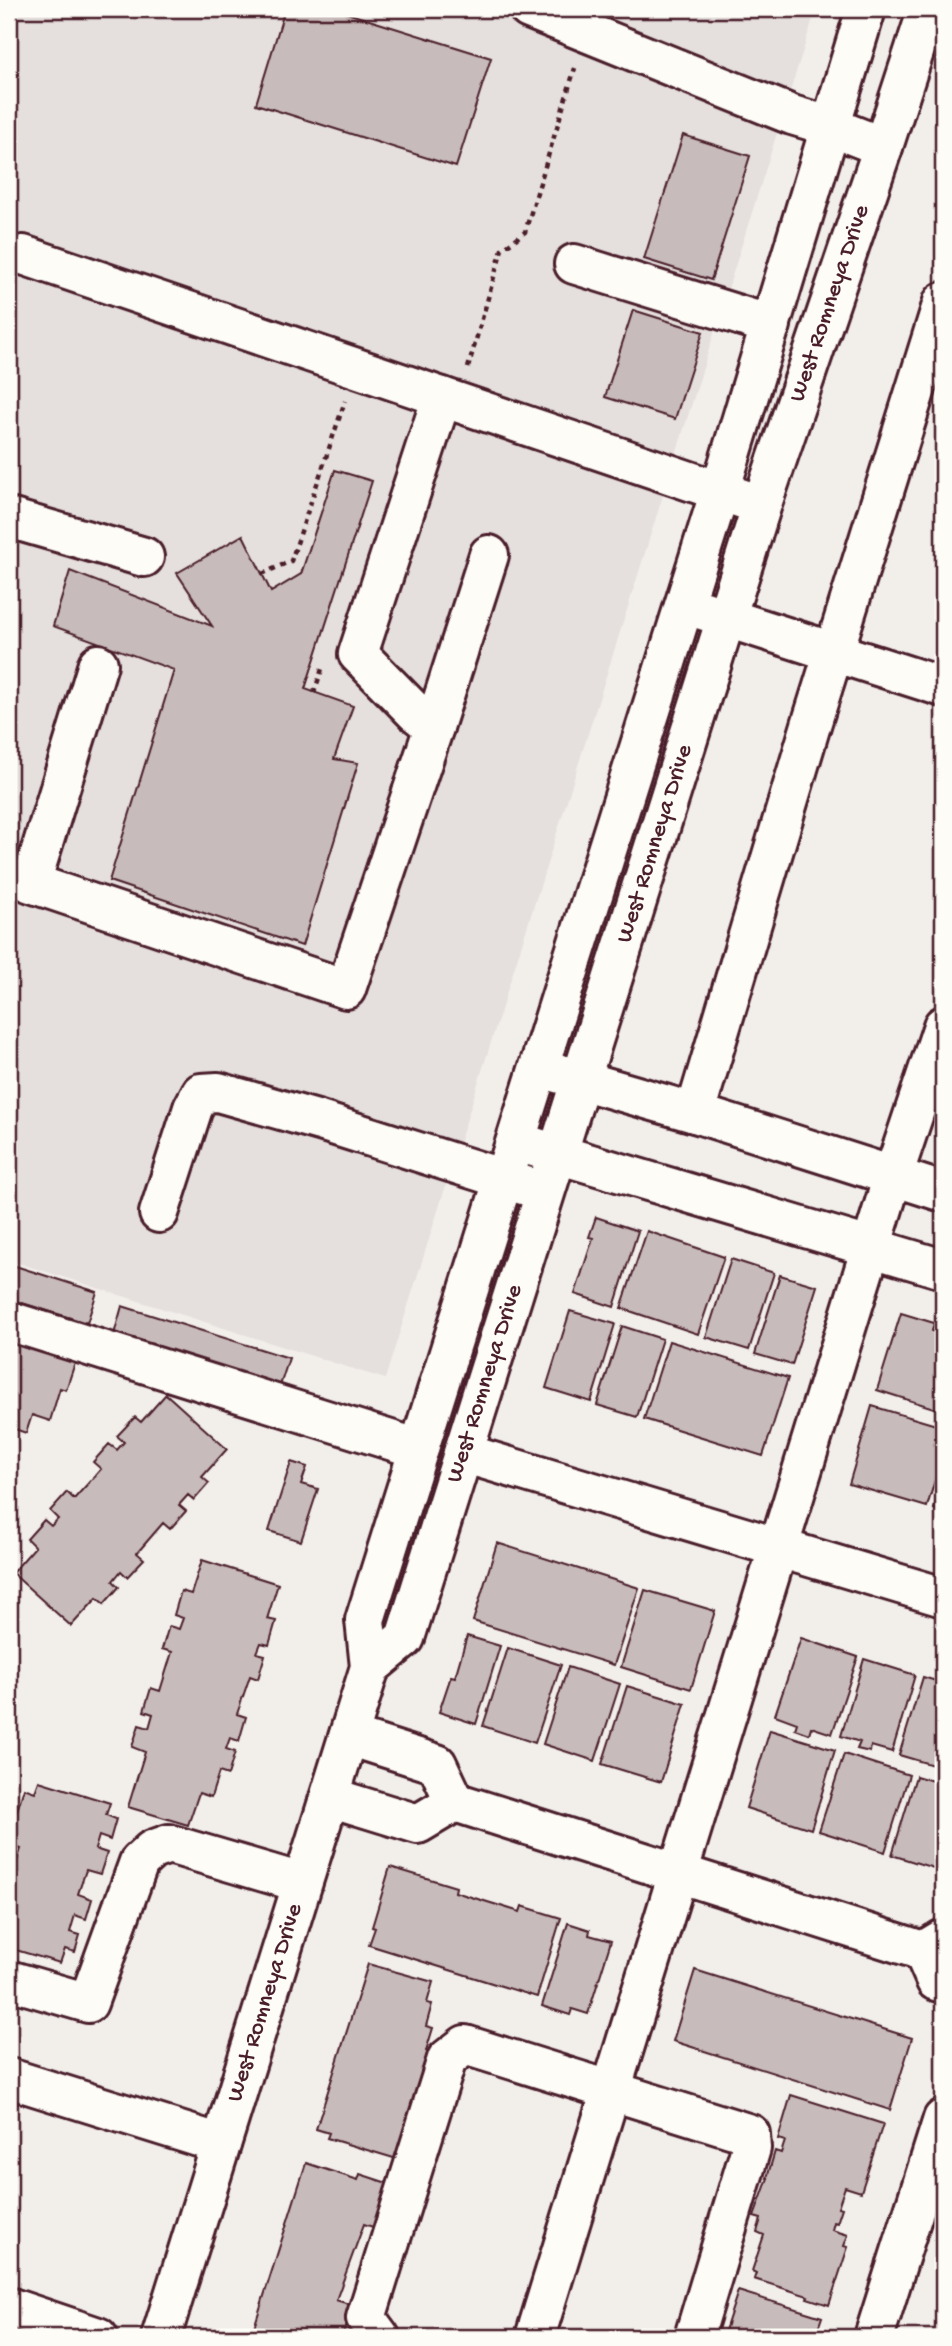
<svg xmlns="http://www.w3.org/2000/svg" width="952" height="2346" viewBox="0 0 952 2346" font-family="'Gochi Hand',sans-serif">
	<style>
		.built { fill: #e5dfdd }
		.building { fill: #c8bbbb; stroke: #4a1f2b; stroke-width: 2 }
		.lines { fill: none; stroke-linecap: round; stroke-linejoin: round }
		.minor-casing { stroke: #4a1f2b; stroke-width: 44 }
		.path { stroke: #4a1f2b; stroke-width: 4.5; stroke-dasharray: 5 5; stroke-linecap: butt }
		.minor { stroke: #fdfcf7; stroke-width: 38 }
		.labels { text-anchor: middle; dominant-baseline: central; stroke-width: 6; stroke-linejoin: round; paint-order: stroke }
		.street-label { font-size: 24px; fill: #4a1f2b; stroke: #fdfcf7 }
	</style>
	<rect width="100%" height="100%" fill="#f2efeb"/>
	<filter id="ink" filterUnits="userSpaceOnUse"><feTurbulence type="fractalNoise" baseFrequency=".0143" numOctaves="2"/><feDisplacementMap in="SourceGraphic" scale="14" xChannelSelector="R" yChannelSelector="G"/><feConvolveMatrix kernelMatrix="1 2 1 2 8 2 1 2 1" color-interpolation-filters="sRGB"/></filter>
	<g filter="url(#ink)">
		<path class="built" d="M9,9h807l-431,1370 -376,-119z"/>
		<path class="building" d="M285,9h49l157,49 -35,109 -200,-63z
			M683,135l67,21 -39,124 -67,-21z
			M633,310l70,22 -28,87 -70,-22z
			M335,470l37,11 -67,208 48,17 -19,53 24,4 -56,183 -193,-65 65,-211 -121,-44 17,-55 142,55 -35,-53 66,-38 28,57 30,-18z
			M596,1217l42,14 -24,76 -39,-13 18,-56 -4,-1z
			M647,1231l77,26 -26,77 -77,-26z
			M731,1259l43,14 -25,77 -43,-13z
			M9,1264l88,28 -10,31 -78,-24z
			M780,1275l37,11 -25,79 -37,-11z
			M122,1306l167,52 -10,31 -166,-51z
			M570,1311l45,13 -24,78 -45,-14z
			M901,1313l33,10 -2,8 7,3 4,-8v85l-66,-21z
			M622,1326l40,13 -25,78 -40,-12z
			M9,1336l68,21 -11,33 -6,-2 -10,33 -18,-6 -6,18 -17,-6z
			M669,1341l119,37 -25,78 -119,-37z
			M166,1394l61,55 -25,28 7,6 -15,17 -6,-5 -9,10 7,6 -16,18 -7,-6 -26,30 7,6 -17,18 -6,-6 -8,10 6,6 -15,17 -7,-6 -26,28 -59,-53 23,-26 -8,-8 17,-19 7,6 7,-7 -8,-8 17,-19 7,7 27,-30 -8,-7 16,-18 8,6 7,-8 -7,-6 18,-19 6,5z
			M872,1406l71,21v26l-16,54 -78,-23z
			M291,1462l16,5 -6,17 17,5 -17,52 -32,-10z
			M943,1479v33l-9,-3z
			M497,1543l142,45 -25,77 -141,-44z
			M202,1560l76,24 -11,35 9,2 -7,24 -8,-2 -4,10 8,2 -7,24 -8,-3 -13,38 9,3 -7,24 -9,-3 -4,11 9,3 -7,23 -9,-3 -8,25 -12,-4 -11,32 -60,-18 17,-55 -13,-5 7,-22 10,3 4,-14 -9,-3 7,-23 9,3 12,-39 -10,-3 7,-23 10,3 4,-11 -9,-3 7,-24 10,3z
			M645,1590l70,21 -24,78 -70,-22z
			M467,1636l33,10 -24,78 -37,-12 12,-36 4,1z
			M801,1638l57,19 -26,77 -21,-7 -2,7 -14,-5 2,-6 -22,-8z
			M508,1648l53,17 -26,78 -52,-17z
			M864,1659l51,16 -23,77 -21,-6 -1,6 -13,-3 3,-7 -19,-6z
			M568,1667l52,17 -25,77 -52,-17z
			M923,1677l20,6v85l-44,-13z
			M627,1686l58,18 -24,78 -59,-18z
			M770,1730l65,20 -24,79 -65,-21z
			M844,1754l65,21 -24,77 -66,-21z
			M916,1776l27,8v87l-51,-16z
			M39,1781l71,22 -4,12 10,4 -6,21 -11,-4 -4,13 12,4 -7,21 -14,-4 -8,24 14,5 -6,20 -11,-4 -5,17 10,3 -5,17 -10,-3 -5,14 -51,-15v-76l4,1 8,-24 -12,-4v-8l15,-49 11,4z
			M390,1867l66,20 -1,5 65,20 2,-6 39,12 -24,79 -168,-52 6,-17 -3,-1z
			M568,1923l22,7 -1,5 22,6 -23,73 -16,-5 -2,6 -28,-9z
			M368,1964l65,18 -6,21 5,1 -6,22 7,2 -7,23 5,2 -34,106 -70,-21 2,-5 -13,-4z
			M695,1970l217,68 -22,72 -217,-69z
			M791,2095l92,29 -22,68 -16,-5 -7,20 4,1 -5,15 -3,-1 -2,8 16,5 -4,11 4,1 -19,58 -22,-7 1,-2 -54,-17 2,-6 -4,-2 12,-36 -7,-3 4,-13 -7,-2 14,-39h-1l8,-27 6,2 4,-12 -7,-2z
			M306,2163l52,17 2,-6 30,10 -14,44 -12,-4 -28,76 16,5 -10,32h-91z
			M738,2291l84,26 -7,20h-92z
			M9,2330l23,7h-23z"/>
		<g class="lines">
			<g class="minor-casing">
				<g id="minor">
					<path d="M529,9l263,106 37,11 54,21"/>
					<path d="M23,255l720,244"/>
					<path d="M574,264l197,61"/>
					<path d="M442,397l-84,257 57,58 19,15 55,-172"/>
					<path d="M9,518l135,39"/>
					<path d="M702,610l241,77"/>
					<path d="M98,664l-67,219 315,106 88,-262"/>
					<path d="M557,1073l138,40 248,79"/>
					<path d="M695,1113l116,-388 132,-423"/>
					<path d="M534,1147l409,122"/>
					<path d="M159,1213l34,-105 8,-15 17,-1 102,29 206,65"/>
					<path d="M9,1321l410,128"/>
					<path d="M463,1453l480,144"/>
					<path id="s1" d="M370,1667l35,-29 357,-1134 121,-357 45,-138"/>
					<path d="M349,1736l88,28 18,38 468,149 20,-12"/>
					<path d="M330,1797l88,27 37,-22"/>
					<path d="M923,1951l13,30 7,2"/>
					<path d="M9,1980l79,23 51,-141 13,-12 17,-6 133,39"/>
					<path d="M9,2078l212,66"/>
					<path d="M9,2307l89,30"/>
					<path id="s2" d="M161,2337l209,-670 -5,-47 355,-1129 146,-482"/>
					<path d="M380,2337l-14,-19 81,-259 18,-14 285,89 1,14 -57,189"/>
					<path d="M535,2337l358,-1161 50,-150"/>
					<path d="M874,2337l69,-218"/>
				</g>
			</g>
			<path class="path" d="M468,368l34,-119 23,-17 50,-164
				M262,574l29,-13 54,-160
				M314,693l9,-27"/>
			<use href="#minor" class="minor"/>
		</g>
	</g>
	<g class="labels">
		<g class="street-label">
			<text stroke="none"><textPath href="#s1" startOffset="1446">West Romneya Drive</textPath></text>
			<text stroke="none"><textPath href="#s1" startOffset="878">West Romneya Drive</textPath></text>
			<text stroke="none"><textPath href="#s1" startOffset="312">West Romneya Drive</textPath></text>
			<text stroke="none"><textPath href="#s2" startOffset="350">West Romneya Drive</textPath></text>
		</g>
	</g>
	<rect width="952" height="2346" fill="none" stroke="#fdfcf7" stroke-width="35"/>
	<rect x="18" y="18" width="917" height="2311" fill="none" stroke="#4a1f2b" stroke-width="2.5" filter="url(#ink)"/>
</svg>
